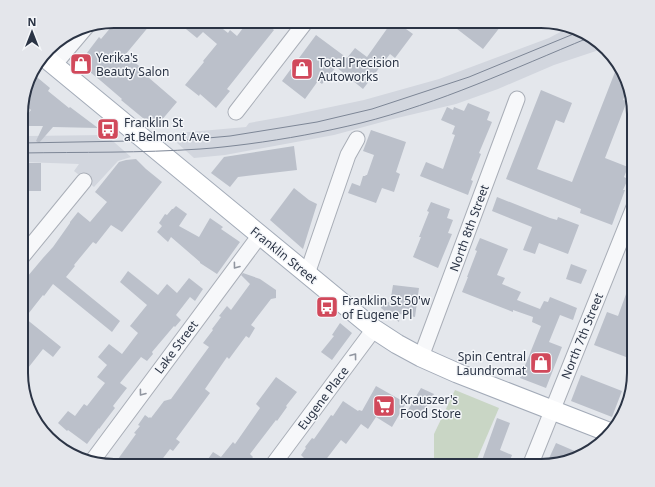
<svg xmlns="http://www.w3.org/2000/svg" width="655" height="487" viewBox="0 0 655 487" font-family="'Noto Sans',sans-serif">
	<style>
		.built { fill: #d2d6de }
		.green { fill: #c9d6c5 }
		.building { fill: #bbc0ca }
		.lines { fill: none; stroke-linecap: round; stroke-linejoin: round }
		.minor-casing { stroke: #a9aeb7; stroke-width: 17 }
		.major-casing { stroke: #a3abb8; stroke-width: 21 }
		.minor { stroke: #f7f8fa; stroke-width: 15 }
		.major { stroke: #fff; stroke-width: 19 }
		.tram { stroke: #7d8696; stroke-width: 1 }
		.oneway { stroke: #9196a0 }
		.labels { text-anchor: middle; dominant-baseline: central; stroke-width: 3; stroke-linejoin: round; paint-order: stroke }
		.poi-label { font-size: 12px; fill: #2b3445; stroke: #f4f6f9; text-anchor: start }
		.street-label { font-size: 12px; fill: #2b3445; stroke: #f4f6f9 }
		.rim { fill: none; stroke: #2b3445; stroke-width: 2 }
	</style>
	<rect width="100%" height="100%" fill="#e4e7ec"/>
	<path class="built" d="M566,29l36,15 3,4 -51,17 -56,24 -42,15 -63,15 -59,16 -109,20 -31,3 -27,-24 79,-7 3,-4 39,-7 76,-16 75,-21 110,-41z
		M22,133h5l1,3 78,-1 25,22 -13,4 -24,26 -20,-16 5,-7 -57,-2z"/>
	<path class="green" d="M455,390l44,18 -25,58h-28l-12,-5v-27z"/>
	<path class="building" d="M448,22h56l-21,27z
		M391,23h20l-5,6 7,5 -18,24 -5,-4 -27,35 -27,-22 -14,17 -4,-3 -13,18 -23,-18 34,-46 31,23 8,-10 12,9z
		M246,24h21l7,6 -47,59 3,2 -14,17 -16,-14 -1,2 -14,-11 19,-23 -1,-1 14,-17 -14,-12 -6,6 -16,-13h37l10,8 2,-3 7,6z
		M150,25l-25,30 18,14 -2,2 36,31 -22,26 -34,-28 1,-1 -21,-18 -11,-9 -1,2 -9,-8v-4l19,-25 2,2 11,-13z
		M615,72l10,4 3,11 -5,13 4,1 -22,57 23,9 -4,10 4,2 -5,11h2l-13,35 -32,-12 1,-4 -75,-30 35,-89 31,13 -8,20 -8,-3 -19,49 35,13z
		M32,73l18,15 -2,3 21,17 1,-1 28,21 -45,-1 -14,16 -3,-2 7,-15h-21v-4l9,-12 -9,-8z
		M468,103l22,9 -3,8 5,2 -13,31 2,1 -10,26 2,1 -5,14 -48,-19 6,-14 17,7 12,-34 -3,-1 3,-8 -14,-6 6,-13 6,3 1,-3 10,4z
		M371,130l35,12 -10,30 4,2 -6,18 -12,-4 -6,15 -28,-10 4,-10 8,3 3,-10h2l1,-1h1l7,-20 -11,-4z
		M294,146l3,24 -59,7 -8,10 -19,-14 13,-16z
		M136,159l10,10 16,13 -40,50 -11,-7 -15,19 -3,-2 -19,23 1,1 -9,11 54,44 -8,11 -59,-48 -9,12 -1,-1 -18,23 36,29 -8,10 -10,-8 -22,28v-93l1,-1 21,-25 10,-11 17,-24v-1l8,-10 12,10 17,-20 -12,-10 24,-30 7,-2z
		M22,163h19v28h-19z
		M294,188l15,12 8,4 -14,45 -33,-29z
		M497,197l53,21 7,2 1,-3 21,8 -11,29 -29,-11 -4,11 -12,-4 9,-23 -40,-16z
		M431,202l19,7 -3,9 6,2 -5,13 4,1 -14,34 -25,-11 8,-20h-2l10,-25 -2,-1z
		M176,206l11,8 -8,12 20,11 11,-19 13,9 -2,2 19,13 -23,32 -17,-11v-1l-29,-25 -3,5 -11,-10 5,-6 -3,-3 6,-9 2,1 5,-6h1z
		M480,238l28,11 -11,26 8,3 -3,6 19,8 -4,8 23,9 4,-8 4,1 2,-5 27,11 -4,12 -13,-5 -11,27 13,5 -16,41 -26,-10 21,-52 -9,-4 1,-5 -20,-7v2l-51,-20 6,-15h-1l10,-26 -2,-1z
		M571,264l16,6 -6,14 -15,-5z
		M128,271l30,24 9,-11 10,9 12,-15 14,11 -8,12 -5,-4 -14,18 5,5 -6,7 -1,-1 -22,26 1,2 -6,7 -6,-4 -21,26 7,5 -14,18 2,2 -10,13 -6,8v-1l-12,16 -19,-14 -1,1 -9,-8 10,-12 7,5 9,-12 3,2 18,-23 -8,-6 10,-12 -9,-8 11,-13 13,10 16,-21 -8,-7 17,-21 -27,-23z
		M243,273l17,6 16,11v8l-5,1 -20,26 4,3 -6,10 -3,-2 -17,23 -2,-2 -22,32 5,4 -34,46 4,3 -7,9 -3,-2 -13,17h-44l23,-32 -2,-1 6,-7 -2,-1 7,-10 4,3 1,-1 1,1 13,-17 7,-2 38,-52 -6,-4 10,-13 -1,-1 9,-12 -2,-1 8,-10 4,4 19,-26 -9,-9z
		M633,275h1v43l-8,-3 8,37v8l-40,-15 13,-33 11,4z
		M393,285l26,3 -4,29 -15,-3 -1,8 -18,-14 3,-8 6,3z
		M340,323l12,10 -20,27 -11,-8 13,-16 -2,-1z
		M581,375l41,16 -10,26 -41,-16z
		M276,377l21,15 -11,14 1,1 -10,14 -1,-1 -26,34 3,3 -7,9h-43l10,-14 8,5 12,-15 2,2 25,-36 -4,-4z
		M376,386l30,17 -14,24 -16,-10 -8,12 -7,-5 -15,20 -5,-4 -20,26h-24l7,-8 -3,-3 5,-7 -1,-1 7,-9 2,1 17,-24 2,1 10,-15 15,10 1,-1 3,1z
		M421,388l13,6 -14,23 -12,-7z
		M497,418l13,5 -10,27 12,5 -4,11h-28z
		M556,443l28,12 -2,1 -36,9z"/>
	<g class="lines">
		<g class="minor-casing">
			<path id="minor" d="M54,65l33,-39
				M236,112l68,-88
				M21,258l63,-77
				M307,274l41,-119 9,-16
				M421,357l96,-258
				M93,460l167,-225
				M272,466l102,-137
				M530,466l104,-259"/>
		</g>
		<g class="major-casing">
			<path id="major" d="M43,56l331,273 23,15 24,13 36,16 154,60"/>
		</g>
		<use href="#minor" class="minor"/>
		<use href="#major" class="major"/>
		<path class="tram" d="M22,143l163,-3 45,-4 87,-14 55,-13 97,-32 107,-44
			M22,153c59,-1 119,0 178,-4 16,-1 32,-3 48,-5 38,-5 76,-12 113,-21 79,-20 152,-54 227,-85"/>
	</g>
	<defs><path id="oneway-chevron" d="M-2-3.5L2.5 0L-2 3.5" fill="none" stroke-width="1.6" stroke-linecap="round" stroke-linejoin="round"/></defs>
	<g class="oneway">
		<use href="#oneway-chevron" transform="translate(236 266) rotate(127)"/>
		<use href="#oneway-chevron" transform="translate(354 356) rotate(-53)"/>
		<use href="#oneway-chevron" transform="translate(142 393) rotate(127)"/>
	</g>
	<defs>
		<g id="shop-square" transform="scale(1.15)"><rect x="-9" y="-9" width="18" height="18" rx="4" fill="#d1495b" stroke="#f4f6f9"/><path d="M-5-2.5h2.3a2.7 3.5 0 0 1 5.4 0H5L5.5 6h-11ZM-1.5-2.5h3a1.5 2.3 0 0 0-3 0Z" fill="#fff"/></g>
		<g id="bus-square" transform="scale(1.15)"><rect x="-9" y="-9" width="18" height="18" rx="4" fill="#d1495b" stroke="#f4f6f9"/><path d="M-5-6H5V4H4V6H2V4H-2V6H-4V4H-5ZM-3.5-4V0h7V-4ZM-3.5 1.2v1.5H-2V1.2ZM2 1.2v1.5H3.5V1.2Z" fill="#fff"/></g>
		<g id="supermarket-square" transform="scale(1.15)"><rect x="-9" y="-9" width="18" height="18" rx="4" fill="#d1495b" stroke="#f4f6f9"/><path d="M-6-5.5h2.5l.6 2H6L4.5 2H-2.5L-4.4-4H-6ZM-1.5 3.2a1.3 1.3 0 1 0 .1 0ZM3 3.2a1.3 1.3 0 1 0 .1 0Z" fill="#fff"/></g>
	</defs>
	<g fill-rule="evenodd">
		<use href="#shop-square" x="81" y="64"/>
		<use href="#shop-square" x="302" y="69"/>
		<use href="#bus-square" x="108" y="129"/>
		<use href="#bus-square" x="327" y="307"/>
		<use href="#shop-square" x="541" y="363"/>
		<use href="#supermarket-square" x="384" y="406"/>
	</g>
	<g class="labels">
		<g class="poi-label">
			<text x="96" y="57">Yerika's<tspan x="96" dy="14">Beauty Salon</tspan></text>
			<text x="318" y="62">Total Precision<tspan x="318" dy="14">Autoworks</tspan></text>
			<text x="124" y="122">Franklin St<tspan x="124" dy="14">at Belmont Ave</tspan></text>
			<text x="342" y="300">Franklin St 50'w<tspan x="342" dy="14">of Eugene Pl</tspan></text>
			<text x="526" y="356" text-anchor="end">Spin Central<tspan x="526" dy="14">Laundromat</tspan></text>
			<text x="400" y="399">Krauszer's<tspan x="400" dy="14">Food Store</tspan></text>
		</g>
		<g class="street-label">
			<text transform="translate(469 228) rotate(-70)">North 8th Street</text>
			<text transform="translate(284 255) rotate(39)">Franklin Street</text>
			<text transform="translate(582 336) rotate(-68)">North 7th Street</text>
			<text transform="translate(176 347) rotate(-53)">Lake Street</text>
			<text transform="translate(323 398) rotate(-53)">Eugene Place</text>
		</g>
	</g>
	<path d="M0 0H655V487H0ZM114 28H541A86 86 0 0 1 627 114V373A86 86 0 0 1 541 459H114A86 86 0 0 1 28 373V114A86 86 0 0 1 114 28Z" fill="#e4e6eb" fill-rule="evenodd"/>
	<path class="rim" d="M114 28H541A86 86 0 0 1 627 114V373A86 86 0 0 1 541 459H114A86 86 0 0 1 28 373V114A86 86 0 0 1 114 28Z"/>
	<g transform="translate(32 32)" stroke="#f4f6f9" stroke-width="3" paint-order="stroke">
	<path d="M0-3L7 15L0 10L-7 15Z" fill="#2b3445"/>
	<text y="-6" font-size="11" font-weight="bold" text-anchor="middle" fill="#2b3445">N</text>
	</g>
</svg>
